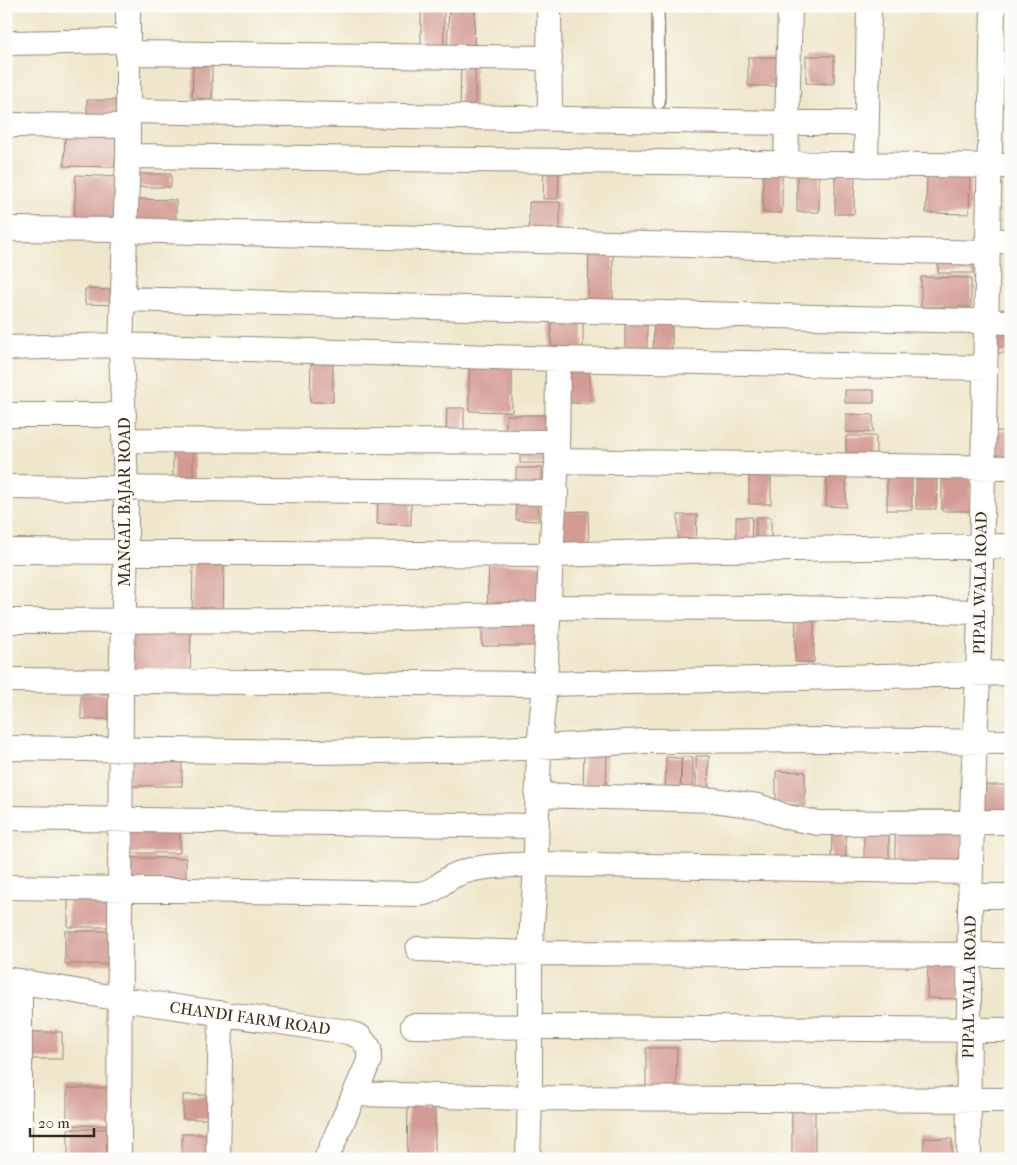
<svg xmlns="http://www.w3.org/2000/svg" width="1017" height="1165" viewBox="0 0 1017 1165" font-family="'IM FELL French Canon',serif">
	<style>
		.building { fill: #d49b95 }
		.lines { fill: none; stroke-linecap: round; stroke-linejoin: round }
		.lane-casing { stroke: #958874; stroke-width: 14 }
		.street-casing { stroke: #958874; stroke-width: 26 }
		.lane { stroke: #fff; stroke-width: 11 }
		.street { stroke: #fff; stroke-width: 24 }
		.labels { text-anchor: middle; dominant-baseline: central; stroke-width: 5; stroke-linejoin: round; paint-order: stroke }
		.street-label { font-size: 16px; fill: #3b2a1e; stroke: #fdfcf7 }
	</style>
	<rect width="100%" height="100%" fill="#fdfcf7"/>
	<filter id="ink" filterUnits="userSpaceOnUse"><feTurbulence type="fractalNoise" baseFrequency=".02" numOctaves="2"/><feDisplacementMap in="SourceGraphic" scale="10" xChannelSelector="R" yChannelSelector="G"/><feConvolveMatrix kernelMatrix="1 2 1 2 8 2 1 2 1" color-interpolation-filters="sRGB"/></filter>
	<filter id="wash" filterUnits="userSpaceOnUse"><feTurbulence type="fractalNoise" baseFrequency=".0096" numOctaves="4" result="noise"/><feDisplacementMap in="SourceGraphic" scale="20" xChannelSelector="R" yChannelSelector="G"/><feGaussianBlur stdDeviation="1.12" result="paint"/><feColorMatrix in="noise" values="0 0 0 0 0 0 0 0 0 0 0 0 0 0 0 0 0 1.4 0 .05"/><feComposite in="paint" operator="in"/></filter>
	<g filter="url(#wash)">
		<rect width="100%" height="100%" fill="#efe7cb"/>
		<g id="blocks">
			<path class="building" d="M421,6h23v46h-23z
				M449,6h26l-1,47 -27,-1z
				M806,56h28v28l-28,-1z
				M748,57h31v29h-31z
				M461,63l14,1v45h-15z
				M193,66h19v33l-20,-1z
				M87,100h35v17h-35z
				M65,136l51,1 -1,30 -51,-1z
				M544,167h15l-1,32h-15z
				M763,169h19v44h-19z
				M797,171h22v41h-22z
				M835,172h20l-1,42h-19z
				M137,174h34v13h-34z
				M76,175l46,2 -2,50 -46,-2z
				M927,176h43l-1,38 -43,-1z
				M136,199l40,1v21h-41z
				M529,202h31v32l-31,-1z
				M589,246l24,1v59h-25z
				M938,254h35v19h-35z
				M921,277l50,1v29h-50z
				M85,289l34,1 -1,15 -33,-1z
				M551,317h32v38h-32z
				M654,320h18v33l-19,-1z
				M625,321h22v33h-22z
				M998,329h13v24h-13z
				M311,360h22v42h-23z
				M469,360l43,1v51l-43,-1z
				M564,362h26v41h-26z
				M845,390h29v13h-29z
				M447,408h17v27h-18z
				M846,414l27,1v17h-27z
				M506,415h40v23h-40z
				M989,431h22v28h-22z
				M846,436h30v18l-30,-1z
				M520,445h26v18h-26z
				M173,447h20v39h-20z
				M827,467l19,1v39l-20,-1z
				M516,468h26v21l-26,-1z
				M749,468l22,1v35h-22z
				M887,469l25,1v40h-25z
				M916,469l21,1 -1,39h-20z
				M942,473h29l-1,38h-28z
				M378,501h33v24l-34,-1z
				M516,501l23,1v19l-23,-1z
				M588,511l1,37h-29l2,-36z
				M678,515h19l-1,30h-18z
				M736,517h16l-1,26h-15z
				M756,517h15v24h-15z
				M193,560l31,1 -1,57 -31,-1z
				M489,563l53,2 -1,46 -54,-2z
				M796,609h18v53h-19z
				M482,617h55v29h-55z
				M129,625l62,1 -1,55 -62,-2z
				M81,694h31v25h-31z
				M584,751h23l-1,40h-23z
				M696,756h13l-1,34h-12z
				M129,757h53v29h-53z
				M666,757l15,1 -1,32h-15z
				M682,757h11v33h-12z
				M776,771l29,1v33h-29z
				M981,785h30v35h-31z
				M127,825h53v28h-53z
				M895,829h67l-1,39h-66z
				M864,831h25v35h-25z
				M832,832h14v34h-15z
				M127,858h59v30h-59z
				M68,895h46v32h-46z
				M65,931h48v33h-48z
				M928,962h31v37l-32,-1z
				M27,1032h35v27h-35z
				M646,1048h31l-1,39h-30z
				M67,1088h44v38l-44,-1z
				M183,1095h34v24h-34z
				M408,1105h27v54h-28z
				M792,1105l23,1v53h-23z
				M68,1129h45v30h-45z
				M182,1134h33v25h-33z
				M924,1138l28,1v20h-29z"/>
		</g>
	</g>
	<g filter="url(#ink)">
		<use href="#blocks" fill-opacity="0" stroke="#958874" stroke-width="1"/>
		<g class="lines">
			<g class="lane-casing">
				<path id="lane" d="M658,6l1,97"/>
			</g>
			<g class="street-casing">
				<path id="street" d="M549,6l1,113
					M6,43l122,-2
					M128,53l422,5
					M128,111l659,12h79
					M6,125l122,1
					M128,156l883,10
					M786,164l4,-158
					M866,165l3,-159
					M6,229l118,1 862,23
					M987,241h24
					M122,299l889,23
					M6,348l115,-3 437,14 427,9
					M6,415h118
					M124,440l433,2
					M557,461l454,7
					M6,487l550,6
					M6,551l545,4 171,-5 289,-4
					M6,621l321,-1 221,-6 9,-7 235,1 188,4
					M6,680l539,4 466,-11
					M6,748l307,4 188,-3 144,-8 182,-1 184,2
					M537,795l176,5 45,6 29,11 31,6 193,-1
					M6,818l530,8
					M6,887l413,7c19,-3 20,-11 34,-18 25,-12 56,-10 82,-12l436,8
					M970,896h41
					M418,949l112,4 481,2
					M6,979l115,20 227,33 12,5 9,11v13l-43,98
					M413,1026l598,4
					M355,1094l175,4 481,2
					M20,1159v-178
					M119,1159l2,-478 5,-129v-64l-5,-143 7,-189v-150
					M218,1159l3,-146
					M528,1159l2,-61v-145l5,-71 4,-134 6,-64 6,-129 6,-94 1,-102
					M969,1159c-1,-114 0,-228 3,-342 2,-69 7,-139 8,-208 4,-201 8,-402 13,-603"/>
			</g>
			<use href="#lane" class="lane"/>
			<use href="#street" class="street"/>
		</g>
	</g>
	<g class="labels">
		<g class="street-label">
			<text transform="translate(124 502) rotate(-90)">MANGAL BAJAR ROAD</text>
			<text transform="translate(980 583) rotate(-89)">PIPAL WALA ROAD</text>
			<text transform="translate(969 987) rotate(-89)">PIPAL WALA ROAD</text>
			<text transform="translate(250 1018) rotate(8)">CHANDI FARM ROAD</text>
		</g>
	</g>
	<rect width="1017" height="1165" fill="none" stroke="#fdfcf7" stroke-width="25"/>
	<path d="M30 1128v8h64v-8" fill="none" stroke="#3b2a1e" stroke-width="2.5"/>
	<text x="38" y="1128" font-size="15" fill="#3b2a1e" stroke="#fdfcf7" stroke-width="4" paint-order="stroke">20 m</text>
</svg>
